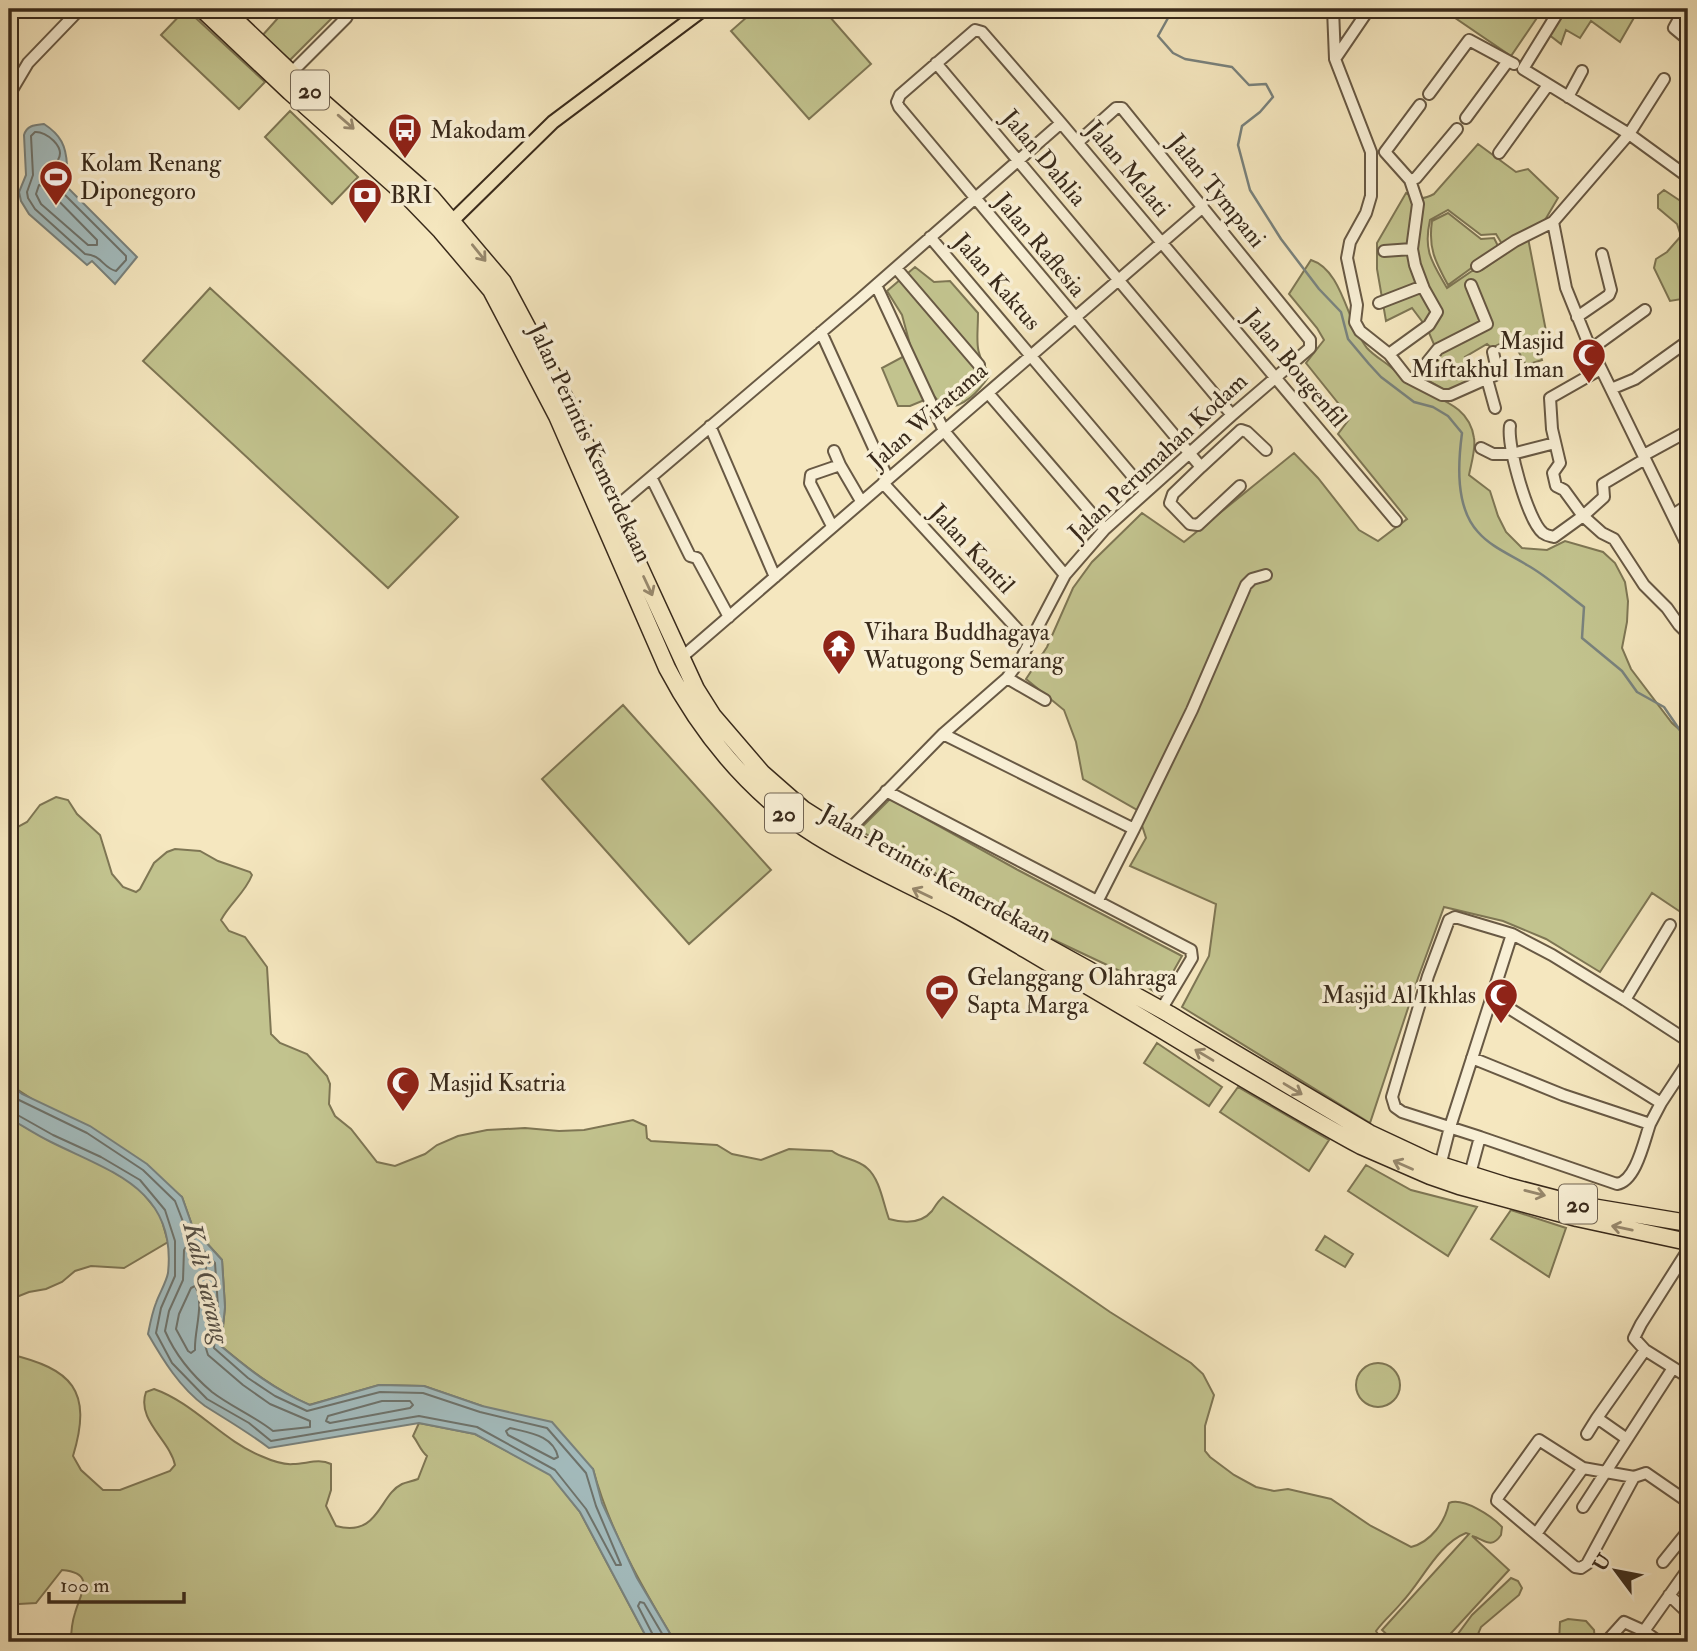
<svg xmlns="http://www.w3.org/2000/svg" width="1697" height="1651" viewBox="0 0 1697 1651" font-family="'IM FELL Double Pica',serif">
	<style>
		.green { fill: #c2c38e; stroke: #7e7654; stroke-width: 2 }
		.water { fill: #a3bcbe; stroke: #79827d; stroke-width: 2 }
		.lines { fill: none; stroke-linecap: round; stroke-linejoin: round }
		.shore { stroke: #6e736c; stroke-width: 2 }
		.stream { stroke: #79827d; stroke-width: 2.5 }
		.minor-casing { stroke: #685944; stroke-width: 14 }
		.major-casing { stroke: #392a1b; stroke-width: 16 }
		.highway-casing { stroke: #392a1b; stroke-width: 19 }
		.minor { stroke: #f8efd5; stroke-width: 10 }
		.major { stroke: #f5e7bf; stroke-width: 12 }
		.highway { stroke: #f5e7bf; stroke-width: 16 }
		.oneway { stroke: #97886d }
		.labels { text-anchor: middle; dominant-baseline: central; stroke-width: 7; stroke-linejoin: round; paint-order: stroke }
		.shield { fill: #f8efd5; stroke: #726553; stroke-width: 2 }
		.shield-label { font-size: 23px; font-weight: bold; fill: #392a1b }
		.poi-label { font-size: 24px; fill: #392a1b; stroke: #f8efd5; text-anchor: start }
		.street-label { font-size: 24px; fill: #392a1b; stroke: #f8efd5 }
		.water-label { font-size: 26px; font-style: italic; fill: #544e44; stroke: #f8efd5 }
	</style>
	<rect width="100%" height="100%" fill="#f5e7bf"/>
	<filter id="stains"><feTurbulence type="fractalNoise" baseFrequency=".00286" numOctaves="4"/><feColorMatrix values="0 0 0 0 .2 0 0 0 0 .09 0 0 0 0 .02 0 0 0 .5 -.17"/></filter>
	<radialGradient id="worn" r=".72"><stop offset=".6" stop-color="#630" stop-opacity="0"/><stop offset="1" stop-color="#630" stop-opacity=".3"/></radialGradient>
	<path class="green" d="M186,9l79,73 -26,27 -78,-74z
		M286,9h55l-53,53 -27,-25z
		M756,9h67l48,55 -62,55 -78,-88z
		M1442,9h101l-32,47z
		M1565,9h74l-19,33 -29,-21 -11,17 -14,-8 -5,14 -13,-10z
		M290,111l68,66 -26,27 -67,-67z
		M1478,144l38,28 12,-3 30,29 -13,22 -43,24 -6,-10 -15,1 -33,-25 -18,10c-7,31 2,42 17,68l25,-17 10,-1 46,-32 18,93 -11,8 7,21 -16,5 -15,-27 -19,10 -5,-4 -22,13 9,22 -25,13 -34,-19 21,-24 -9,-21 -15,-20 -26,13 -9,-52v-26l29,-50c11,6 17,7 28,1z
		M1664,190l24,16v92l-18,3 -16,-33 2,-9 11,-7 14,-16 -4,-12 -19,-16v-13z
		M1448,213l33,26 13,-1 5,10 -51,37c-13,-24 -20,-37 -16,-64z
		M1311,260c32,10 36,64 56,88 7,8 17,13 25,20 6,5 10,11 16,14 25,17 61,20 66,56 2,11 -3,26 -5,37l21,16 8,25 8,16 16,16 25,2 18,-9 38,11 12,11 10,19 3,19 -1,21 -5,26 9,21 41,54 9,8 6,11 1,21v154l-36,-24 -52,79 -54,-33 -43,-18 -59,-14 -26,71 -48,145 -188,-116 27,-51 7,-52 -86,-38 16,-28 -9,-28 -54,-31 -7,-37 -12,-32 -38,-31 21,-32 26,-59 19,-26 50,-49 42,29 110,-89 24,25 41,52 19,11 29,-22 -69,-85 12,-16 -44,-55 18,-23 -7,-12 -28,-34z
		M915,267l19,15 16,-1 28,32c0,30 -5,36 12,62 -12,17 -25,32 -46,33l-10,-12 -24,10h-12l-16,-38 30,-16 -10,-37 -15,-24z
		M210,288l248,229 -70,71 -245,-227z
		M623,705l148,165 -82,74 -147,-165z
		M56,797l12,3 9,14 23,21 12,39 11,13 13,5 4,-3 14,-26 13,-11 8,-3 25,2 18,10 32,11 2,3c-7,18 -22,28 -31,45l8,11 16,6 22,30 4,67 9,9 27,11 20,22 3,8 -1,20 6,12 16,13 26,33 18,4 30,-12 12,-9 21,-9 29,-6 38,-2 34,3 25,-1 49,-10 13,6 1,12 4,3 66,4 15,9 29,6 28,-11 43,2c10,8 26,8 35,17 13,11 16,35 22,51 14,4 32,5 43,-8 4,-6 6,-10 11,-14l167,115 81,51 12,11 11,21 -9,31v25l5,6 24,18 22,12 18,4 14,-2 43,10 40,27 40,21c20,-5 34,-25 38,-44 14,-6 43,13 53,24l-1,8c-10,15 -17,4 -29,1l37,34 -66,72h-48l-13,-12 87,-96 -3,-1c-28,11 -44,48 -64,69 -8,10 -18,18 -26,29l7,11h-708c-33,-55 -65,-110 -82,-173l-111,-63 -58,-20 -45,-1 -70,20c-36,-17 -58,-34 -88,-59l4,-39 -3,-47 -29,-32 -11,-31 -173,-113v-243l3,-2v-9l15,-8 13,-17z
		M890,799l128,71 164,86 -22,39 -36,-22 -70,-33 -195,-110z
		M1157,1043l65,44 -13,19 -65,-43z
		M1238,1087l91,53 -20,31 -89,-59z
		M9,1118l41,23 48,22 39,23 23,28 8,28 -44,26 -33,-2 -16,5 -13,11 -16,7 -17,3 -20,8z
		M1366,1165l45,25 66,17 -29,49 -100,-65z
		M1511,1210l55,18 -17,49 -58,-38z
		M1325,1236l28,18 -8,13 -29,-17z
		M9,1354c63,15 84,36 64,102l8,14 22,20h17l50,-19 5,-6c-5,-25 -39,-45 -29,-73l8,-3c40,14 68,51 107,67 9,4 22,9 32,8 13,0 26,-6 38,0v26l-5,16 10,20c43,12 43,-31 66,-42 5,-2 11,-3 16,-5l9,-23c-7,-6 -9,-14 -14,-20l6,-13 56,11 75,40 30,38 69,130h-578c0,-9 1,-20 4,-29 5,-19 22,-40 -13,-43l-26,33 -17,1 -10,-7z
		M1356 1385a22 22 0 1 1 44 0a22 22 0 1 1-44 0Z
		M1511,1578l7,3 4,7 -3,7 -38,32 -3,7 8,8h-34l20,-27z
		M1568,1619l18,2 8,9 1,12h-36l1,-20z"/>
	<path class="water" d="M44,124c17,11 22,22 23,41l-8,2 -2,10 80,80 -22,27 -23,-23 -5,4 -58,-51 -8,-13 -2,-9 7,-17 -2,-40c3,-10 11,-10 20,-11z
		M9,1084l13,10 68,32 57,38 35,33 11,31 29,32 3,47 -4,39c28,24 54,44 89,59l69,-20 45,1 58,20 70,16 41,47 9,34 35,75 38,64h-26l-69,-130 -30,-37 -75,-41 -56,-11 -150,25c-21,-16 -42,-28 -64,-42 -25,-18 -42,-46 -57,-72 2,-10 4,-21 8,-31 3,-9 10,-20 12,-30 9,-84 -57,-101 -117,-131 -15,-7 -28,-16 -42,-24z"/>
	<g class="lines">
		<path class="shore" d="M35,132c11,-1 31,15 23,28 -2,3 -6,5 -7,9l1,13 74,74v4l-10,11c-13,-3 -14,-16 -31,-17l-50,-45 -7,-11 -1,-6 6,-17 -2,-39z
			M39,185l5,1 53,54v5h-9l-47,-41 -5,-10z
			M9,1092l10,8 68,33 56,37 32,31 12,31 28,31 3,44 -4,41 34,30 27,18 32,15 73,-19 43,1 57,19 67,16 39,45 10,33 25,59h-5l-30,-56 -31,-39 -78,-43 -58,-11 -148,25 -22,-18 -42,-24 -35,-36 -16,-30 5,-25 14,-32v-35l-10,-31 -25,-30 -39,-23 -48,-22 -39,-22 -5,-1
			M186,1247l4,1 16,19 3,40 -4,38 3,10 35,30 27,19 40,17v6l-37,4c-19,-15 -43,-25 -61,-39 -19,-16 -37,-38 -47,-61l4,-20 14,-31 1,-30z
			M195,1286c10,17 -1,45 0,64l-4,3 -3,-2 -12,-22 3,-15 12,-26z
			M382,1401h28l3,4 -3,3 -80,15 -4,-2 2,-5z
			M510,1428c20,5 43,7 48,29l-4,2 -46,-24 -2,-4z
			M655,1642l-1,-5 -16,-31 2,-4 4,1 23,39"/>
		<path class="stream" d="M1173,9l-15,27 15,17 12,6 47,8 17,18 17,-1 7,13 -13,15 -18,14 -4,19 12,45 31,49 38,50 22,23 7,27 21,25 12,13 33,25 19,5 15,9 14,17c-4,30 -7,74 16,99 13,15 33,23 49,33 20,11 38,28 57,42l-2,31 40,33 15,21 27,15 24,35
			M9,201v38"/>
		<g class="minor-casing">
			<path id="minor" d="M1287,9l4,2 8,-2
				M1333,9l2,50 36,93v44l-5,17 -16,29 -3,16 10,47 -2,17 5,9 29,23 18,23 35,18h8l45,-20 2,-5 -4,-18
				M1560,9l-37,60 106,65 -76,88 13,66 21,52 101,207
				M1688,21l-9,-2 -5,9 12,10 2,-1
				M1335,59l34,-50
				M936,63l296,352
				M292,72l54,-54 5,-9
				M1664,79l-35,55 59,43
				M1429,94l40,-54 39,21
				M9,95l19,-32 52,-54
				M1568,97l14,-26
				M1420,105l-35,47 25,28 6,-2 41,-49
				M1466,118l42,-57 6,3
				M1499,153l49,-68
				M930,237l216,255
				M1384,251l28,-2
				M1477,266l38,-25 38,-19
				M896,268l83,97
				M876,285l68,146 121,144
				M1379,303l44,-17
				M1577,317l32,-22 2,-5 -9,-36
				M821,332l67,147
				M1591,349l54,-39
				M1389,354l40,-29 8,-13 -13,-23 -9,-24 -3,-16 6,-45 -8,-24
				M1601,369l-51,29 2,31 8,34 -7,10 3,13 8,4 19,26 21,-19 -1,-13 42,-25
				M1487,379l8,29
				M1413,380l25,-31 49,-25 -16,-39
				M1611,389l24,-10 53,-38
				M988,393l117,136
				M710,426l65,151
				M1510,426c-3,20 18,95 33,107 4,3 7,3 11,4l29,-21 19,17 12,6 30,46 23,23 12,17 9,9
				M1481,448l12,6h19l43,-11
				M834,451l6,14
				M1644,455l44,-24
				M1201,467l40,-37 6,2 19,18
				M651,477l39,79 7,2 32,59
				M883,483l147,160
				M1240,486l-42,39 -8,-1 -20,-21 3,-9 28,-27 -302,-360 -2,-5 3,-7 75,-65 7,2 79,91 335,398
				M610,512l249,-212 202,-177
				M1673,515l15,-10
				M832,526l-22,-43 1,-8 29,-10 21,36
				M681,658l522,-451
				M1007,678l38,22
				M943,734l191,95 -36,71
				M886,791l305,159 1,8 -31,52
				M1134,829l58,-119 54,-125 6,-6 14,-4
				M844,835l99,-101 64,-56 14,-19 44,-84 40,-46 127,-114 78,-67v-8l-188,-232h-6l-38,34
				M1491,997l170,106 27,-41
				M1625,1000l63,41
				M1472,1058l91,37 87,29 11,-21
				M1480,1137l137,47c19,-3 27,-43 33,-60
				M1440,1166l10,-39 62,-193 40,21 73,45 45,-75
				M1470,1174l10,-37 -78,-25 -7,-5 -3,-10 36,-121 21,-56 6,-3 57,17
				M1688,1250l-47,74 -7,14 11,12 43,27
				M1587,1434l10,-16
				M1627,1439l-30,-21 48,-68
				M1583,1468l-47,66 -39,-33 1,-4 41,-57 44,28 51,9 12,-4 42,29
				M1583,1507l90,-139
				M1536,1534l39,33 6,1 6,-4 47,-87
				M1663,1562l25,-31
				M1669,1595l19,18
				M1644,1631l44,-62
				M1606,1642l18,-20 20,9 15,11"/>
		</g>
		<g class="major-casing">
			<path id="major" d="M447,226l106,-104 151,-113"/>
		</g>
		<g class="highway-casing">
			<path id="highway" d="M202,9l88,83 120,107 31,32 50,59 66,126 110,252c36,68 85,127 150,168 45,28 94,49 141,74 36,20 70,41 106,62 99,57 196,119 297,174l69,30 29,10 118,32 111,24
				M224,9l85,81 122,107 72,85 64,120 64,146 65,141 17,27 49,57 41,36 41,26 325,179 200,119 62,29 76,24 73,19 108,18"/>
		</g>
		<use href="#minor" class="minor"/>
		<use href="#major" class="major"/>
		<use href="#highway" class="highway"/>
	</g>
	<defs><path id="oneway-shaft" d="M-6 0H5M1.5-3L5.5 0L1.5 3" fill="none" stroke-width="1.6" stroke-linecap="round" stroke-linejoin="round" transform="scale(1.75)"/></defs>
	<g class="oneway">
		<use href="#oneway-shaft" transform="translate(346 122) rotate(41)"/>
		<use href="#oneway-shaft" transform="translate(479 253) rotate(51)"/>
		<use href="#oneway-shaft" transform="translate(648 586) rotate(65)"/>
		<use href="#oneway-shaft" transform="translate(922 893) rotate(-154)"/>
		<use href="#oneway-shaft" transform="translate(1204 1055) rotate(-149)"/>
		<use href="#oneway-shaft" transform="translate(1293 1089) rotate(31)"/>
		<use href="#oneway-shaft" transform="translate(1403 1165) rotate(-156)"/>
		<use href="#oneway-shaft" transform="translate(1535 1193) rotate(14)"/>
		<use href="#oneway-shaft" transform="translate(1622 1228) rotate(-168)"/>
	</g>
	<defs>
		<g id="bus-pin" transform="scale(1.75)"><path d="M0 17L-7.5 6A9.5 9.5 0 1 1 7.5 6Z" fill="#8f2418" stroke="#f8efd5"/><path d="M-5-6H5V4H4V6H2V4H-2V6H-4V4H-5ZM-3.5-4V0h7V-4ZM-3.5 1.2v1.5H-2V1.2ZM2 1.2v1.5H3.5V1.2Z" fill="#fff"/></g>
		<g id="stadium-pin" transform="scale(1.75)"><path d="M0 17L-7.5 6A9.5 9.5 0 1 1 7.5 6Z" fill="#8f2418" stroke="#f8efd5"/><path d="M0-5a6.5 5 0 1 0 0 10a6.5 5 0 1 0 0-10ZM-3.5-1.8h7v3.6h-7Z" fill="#fff"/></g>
		<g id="bank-pin" transform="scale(1.75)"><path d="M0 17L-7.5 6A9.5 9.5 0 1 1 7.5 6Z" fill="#8f2418" stroke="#f8efd5"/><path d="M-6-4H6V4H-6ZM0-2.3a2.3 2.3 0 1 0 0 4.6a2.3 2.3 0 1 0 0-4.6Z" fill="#fff"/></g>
		<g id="mosque-pin" transform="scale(1.75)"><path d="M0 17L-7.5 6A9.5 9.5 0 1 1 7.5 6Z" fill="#8f2418" stroke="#f8efd5"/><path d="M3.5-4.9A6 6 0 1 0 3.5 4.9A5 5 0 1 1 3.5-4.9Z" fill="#fff"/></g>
		<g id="temple-pin" transform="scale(1.75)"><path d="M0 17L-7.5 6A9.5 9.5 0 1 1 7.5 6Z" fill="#8f2418" stroke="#f8efd5"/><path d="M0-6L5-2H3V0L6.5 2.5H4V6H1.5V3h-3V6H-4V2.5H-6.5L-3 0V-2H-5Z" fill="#fff"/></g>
	</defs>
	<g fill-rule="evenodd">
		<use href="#bus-pin" x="405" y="130"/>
		<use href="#stadium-pin" x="56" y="177"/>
		<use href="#bank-pin" x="365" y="195"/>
		<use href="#mosque-pin" x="1589" y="355"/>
		<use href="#temple-pin" x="839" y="646"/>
		<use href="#stadium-pin" x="942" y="991"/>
		<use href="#mosque-pin" x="1501" y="995"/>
		<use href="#mosque-pin" x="403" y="1083"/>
	</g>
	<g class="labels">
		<g class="shield">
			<rect x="291" y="70.5" width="38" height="39" rx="5"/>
			<rect x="765" y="793.5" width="38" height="39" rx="5"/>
			<rect x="1559" y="1184.5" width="38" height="39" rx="5"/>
		</g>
		<g class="shield-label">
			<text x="310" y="90">20</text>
			<text x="784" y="813">20</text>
			<text x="1578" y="1204">20</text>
		</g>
		<g class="poi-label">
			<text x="430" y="130">Makodam</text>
			<text x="80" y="163">Kolam Renang<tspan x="80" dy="28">Diponegoro</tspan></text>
			<text x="390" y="195">BRI</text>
			<text x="1564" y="341" text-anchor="end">Masjid<tspan x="1564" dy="28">Miftakhul Iman</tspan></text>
			<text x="864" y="632">Vihara Buddhagaya<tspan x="864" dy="28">Watugong Semarang</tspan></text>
			<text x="967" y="977">Gelanggang Olahraga<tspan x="967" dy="28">Sapta Marga</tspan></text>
			<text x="1476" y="995" text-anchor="end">Masjid Al Ikhlas</text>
			<text x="428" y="1083">Masjid Ksatria</text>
		</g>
		<g class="street-label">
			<text transform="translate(1044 158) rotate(50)">Jalan Dahlia</text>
			<text transform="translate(1128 169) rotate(50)">Jalan Melati</text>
			<text transform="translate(1217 191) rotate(51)">Jalan Tympani</text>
			<text transform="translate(1040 245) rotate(50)">Jalan Raflesia</text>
			<text transform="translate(997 282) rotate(49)">Jalan Kaktus</text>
			<text transform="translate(1295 368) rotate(50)">Jalan Bougenfil</text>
			<text transform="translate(928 416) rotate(-41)">Jalan Wiratama</text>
			<text transform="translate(590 443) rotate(65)">Jalan Perintis Kemerdekaan</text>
			<text transform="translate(1158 457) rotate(-43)">Jalan Perumahan Kodam</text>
			<text transform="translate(972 549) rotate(47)">Jalan Kantil</text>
			<text transform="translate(936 874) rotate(29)">Jalan Perintis Kemerdekaan</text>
		</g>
		<g class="water-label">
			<text transform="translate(206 1283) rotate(76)">Kali Garang</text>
		</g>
	</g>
	<rect width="1697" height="1651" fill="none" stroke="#f5e7bf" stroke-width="35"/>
	<rect x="10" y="10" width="1676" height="1630" fill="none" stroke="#392a1b" stroke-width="3.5"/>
	<rect x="18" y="18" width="1662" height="1616" fill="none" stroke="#392a1b" stroke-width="2"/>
	<g transform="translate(1616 1571) rotate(302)" stroke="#f8efd5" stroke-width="5" paint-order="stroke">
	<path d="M0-5L12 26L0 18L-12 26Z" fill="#392a1b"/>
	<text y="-10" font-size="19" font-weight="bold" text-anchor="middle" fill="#392a1b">U</text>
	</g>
	<path d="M49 1592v10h135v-10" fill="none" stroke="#392a1b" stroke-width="3.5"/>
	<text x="60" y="1592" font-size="21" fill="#392a1b" stroke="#f8efd5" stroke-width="5" paint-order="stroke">100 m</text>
	<rect width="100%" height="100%" filter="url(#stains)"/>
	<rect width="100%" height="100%" fill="url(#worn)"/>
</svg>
